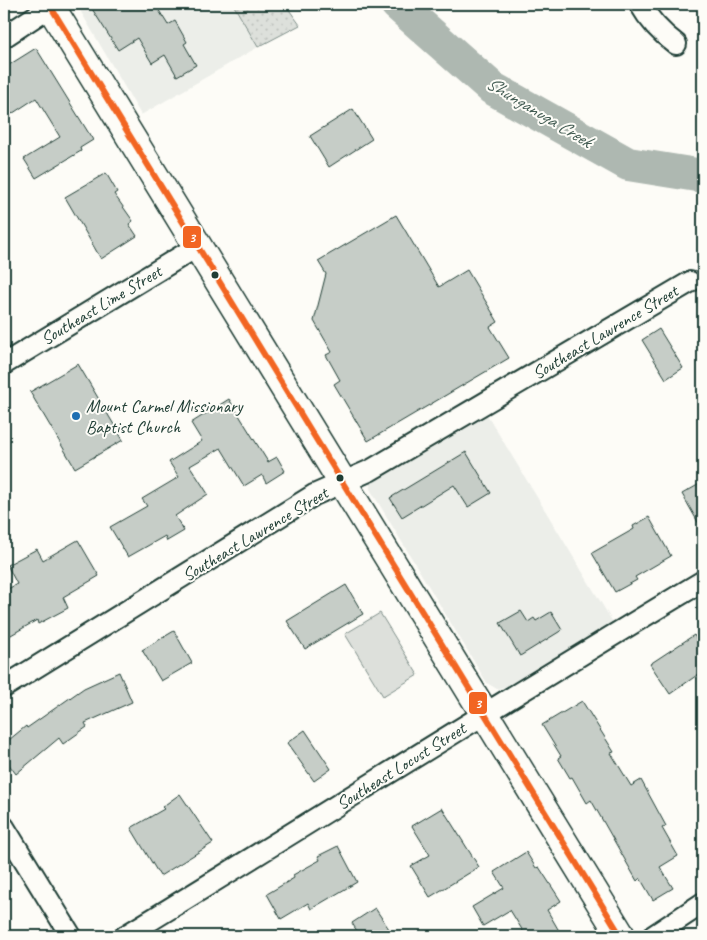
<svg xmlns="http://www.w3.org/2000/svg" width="707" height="940" viewBox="0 0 707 940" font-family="Caveat,sans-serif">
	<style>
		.built { fill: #eceee9 }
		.grass { fill: url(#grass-dots); stroke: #7e8e88 }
		.garden { fill: #dde0db; stroke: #7e8e88 }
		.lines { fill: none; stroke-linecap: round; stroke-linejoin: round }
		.river { stroke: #aeb8b1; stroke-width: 34 }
		.building { fill: #c6cdc7; stroke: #1f3d34 }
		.minor-casing { stroke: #1f3d34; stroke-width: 24 }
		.primary-casing { stroke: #1f3d34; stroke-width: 31 }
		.minor { stroke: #fdfcf7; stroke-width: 20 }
		.primary { stroke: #fdfcf7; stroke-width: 28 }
		.bus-1-casing { stroke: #fdfcf7; stroke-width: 10 }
		.bus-1 { stroke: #f26522; stroke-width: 6 }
		.bus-dot { fill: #1f3d34; stroke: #fdfcf7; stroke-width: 2 }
		.poi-dot { fill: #1f6fb2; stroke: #fdfcf7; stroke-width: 2 }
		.labels { text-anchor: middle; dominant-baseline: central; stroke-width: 4; stroke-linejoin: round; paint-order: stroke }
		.street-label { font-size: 18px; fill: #1f3d34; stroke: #fdfcf7 }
		.poi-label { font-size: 18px; fill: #1f3d34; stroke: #fdfcf7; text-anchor: start }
		.water-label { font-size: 19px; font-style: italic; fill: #435c53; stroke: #fdfcf7 }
		.line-badge { stroke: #fdfcf7; stroke-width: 2 }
		.badge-label { font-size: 14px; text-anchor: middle; font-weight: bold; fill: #fff }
	</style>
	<defs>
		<pattern id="grass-dots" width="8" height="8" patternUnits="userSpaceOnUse" patternTransform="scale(1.25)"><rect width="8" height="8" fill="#dde0db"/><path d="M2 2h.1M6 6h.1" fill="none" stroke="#bdc1bd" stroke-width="1.8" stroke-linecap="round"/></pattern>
	</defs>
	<rect width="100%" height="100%" fill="#fdfcf7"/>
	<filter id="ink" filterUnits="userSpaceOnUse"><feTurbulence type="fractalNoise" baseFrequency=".02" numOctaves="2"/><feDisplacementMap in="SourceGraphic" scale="10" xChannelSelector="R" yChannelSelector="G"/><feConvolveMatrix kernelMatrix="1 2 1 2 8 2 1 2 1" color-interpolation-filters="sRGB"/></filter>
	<g filter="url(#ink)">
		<path class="built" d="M80,4h153l25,43 -117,68 -60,-103z
			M486,413l128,211 -107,62 -10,3 -10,-6 -117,-194v-7l6,-6z"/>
		<path class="grass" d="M233,4h52l15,21 -42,22z"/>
		<path class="garden" d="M380,613l38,62 -35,21 -38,-62z"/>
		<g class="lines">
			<path class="river" d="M397,4l95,84 136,76 75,12"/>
		</g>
		<path class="building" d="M89,4h66l13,21 7,-4 12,21 -3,2 12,21 -19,11 -12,-21 -13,8 -15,-25 -19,12z
			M36,48l57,92 -13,8 1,3 -45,27 -12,-19 36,-22 -24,-39 -32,21v-51z
			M353,109l19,30 -43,28 -19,-31z
			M106,173l11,19 -3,2 19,27 -4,3 8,12 -36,23 -36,-62z
			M396,215l43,72 28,-17 31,52 -8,5 19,31 -141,83 -34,-57 6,-4 -14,-25 6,-3 -18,-31 12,-47 -8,-13z
			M659,329l24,39 -17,11 -24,-39z
			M78,364l45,76 -48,28 -45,-76z
			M229,399l39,63 9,-5 8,14 -19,12 -4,-8 -18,11 -23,-38 -31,18 18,28 -33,22 9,15 -17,10 -2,-5 -37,21 -18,-30 37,-21 -5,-7 37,-22 -10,-15 33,-21 -11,-18z
			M466,452l25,41 -23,14 -14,-22 -52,32 -12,-19z
			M703,482v49l-21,-37z
			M649,517l22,39 -36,21 2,3 -22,12 -23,-39 42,-24 -1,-3z
			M78,540l21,36 -36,21 5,11 -30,16 -1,-4 -33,19v-48l13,-7 -10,-19 30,-16 6,11z
			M346,585l17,29 -58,35 -18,-28z
			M521,611l7,11 6,-4 2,3 15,-9 11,18 -42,26 -20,-33z
			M174,631l18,32 -31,18 -19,-31z
			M694,635l9,14v22l-33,23 -20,-30z
			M119,672l13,30 -47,21 2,4 -24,17 -4,-6 -43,36 -12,-16v-14l22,-18 1,2 57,-40z
			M582,701l32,51 -3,1 20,33 10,-6 25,46 -4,2 16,28 -18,11 13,21 -20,12 -13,-22 -3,3 -46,-81 -4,3 -15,-26 -2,1 -12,-20 3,-2 -19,-31z
			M305,730l26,39 -17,12 -27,-38z
			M180,794l33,49 -53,33 -29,-48 33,-19 -2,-2z
			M442,808l37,59 -49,30 -19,-31 19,-11 -18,-29z
			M338,846l19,36 -46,27 -3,-6 -27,16 -14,-25 27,-16 -1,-3 27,-15 -2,-4z
			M526,852l10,16 3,-1 22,34 -14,9 15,26h-36l-16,-26 -27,16 -11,-19 32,-19 -10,-16z
			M375,908l14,21 -11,7h-18l-8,-13z"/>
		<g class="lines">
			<g class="minor-casing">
				<path id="minor" d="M640,4c9,16 21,29 36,40
					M4,37l50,-33
					M4,364l194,-118
					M4,687l310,-192 57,-25 319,-188
					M4,827l67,109
					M125,936c193,-118 384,-239 578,-355
					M653,936l50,-33"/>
			</g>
			<g class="primary-casing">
				<path id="primary" d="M49,4l572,932"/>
			</g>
			<use href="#minor" class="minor"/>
			<use href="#primary" class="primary"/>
			<g class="bus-1-casing">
				<path id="bus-1" d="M49,4l572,932"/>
			</g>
			<use href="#bus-1" class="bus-1"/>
		</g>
	</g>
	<g class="bus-dot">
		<circle cx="215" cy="275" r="4.5"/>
		<circle cx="340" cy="478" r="4.5"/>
	</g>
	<circle class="poi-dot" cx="76" cy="416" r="5"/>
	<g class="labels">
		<g class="street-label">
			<text transform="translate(101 305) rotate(-31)">Southeast Lime Street</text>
			<text transform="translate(605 332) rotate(-31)">Southeast Lawrence Street</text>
			<text transform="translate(255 534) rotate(-31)">Southeast Lawrence Street</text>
			<text transform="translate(401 766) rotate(-32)">Southeast Locust Street</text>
		</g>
		<g class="poi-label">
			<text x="86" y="406">Mount Carmel Missionary<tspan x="86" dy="21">Baptist Church</tspan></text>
		</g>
		<g class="water-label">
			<text transform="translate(539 112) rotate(31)">Shunganuga Creek</text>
		</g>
	</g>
	<g class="line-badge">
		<rect x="182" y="225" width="20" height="24" rx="5" fill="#f26522"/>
		<rect x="468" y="691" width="20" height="24" rx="5" fill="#f26522"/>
	</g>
	<g class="badge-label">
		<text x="192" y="242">3</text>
		<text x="478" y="708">3</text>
	</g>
	<rect width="707" height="940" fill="none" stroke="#fdfcf7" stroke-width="20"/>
	<rect x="10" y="10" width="687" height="920" fill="none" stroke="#1f3d34" stroke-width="2" filter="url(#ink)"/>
</svg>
